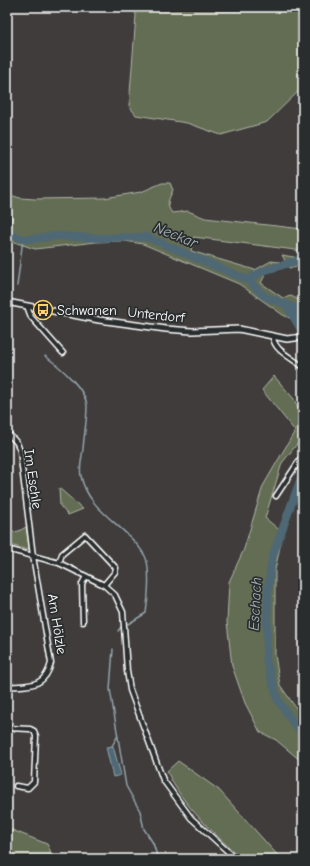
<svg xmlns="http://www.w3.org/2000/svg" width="310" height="866" viewBox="0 0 310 866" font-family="'Comic Neue',sans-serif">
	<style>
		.green { fill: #636d53; stroke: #b1b6a9 }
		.water { fill: #4f6874; stroke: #95a4ac }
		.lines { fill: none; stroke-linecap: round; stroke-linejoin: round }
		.stream { stroke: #95a4ac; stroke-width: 1.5 }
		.river { stroke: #4f6874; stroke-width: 8 }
		.minor-casing { stroke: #fff; stroke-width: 7 }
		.tertiary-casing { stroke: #fff; stroke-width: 8 }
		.minor { stroke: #2a2d2e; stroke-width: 4 }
		.tertiary { stroke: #2a2d2e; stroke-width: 5 }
		.labels { text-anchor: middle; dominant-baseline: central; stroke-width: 3.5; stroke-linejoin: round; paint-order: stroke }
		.poi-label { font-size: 14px; fill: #fff; stroke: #2a2d2e; text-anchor: start }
		.street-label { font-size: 14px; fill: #fff; stroke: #2a2d2e }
		.water-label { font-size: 15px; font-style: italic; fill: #a7b4ba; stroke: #2a2d2e }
	</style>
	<rect width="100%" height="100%" fill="#3f3c3b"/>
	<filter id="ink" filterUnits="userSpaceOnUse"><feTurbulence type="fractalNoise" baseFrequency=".025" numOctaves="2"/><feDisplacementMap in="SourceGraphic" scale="8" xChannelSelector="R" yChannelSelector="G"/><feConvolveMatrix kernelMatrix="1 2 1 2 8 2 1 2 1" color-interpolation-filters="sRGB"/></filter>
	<g filter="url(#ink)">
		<path class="green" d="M133,7h170v80l-36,35 -46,13 -34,-12 -51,-8 -7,-9 7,-91z
			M162,183h8l3,7c-4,9 -8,14 -1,23l16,-2 17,7 98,11v36l-14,3 -7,-13 17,3 4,-7 -109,-14 -3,14 64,19 16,-9 9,1 3,6 -17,5 -5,10 22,15 8,-2 12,6v22l-20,-9 -44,-31 -96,-40 -18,-3 -29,1 -61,7 -27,-9 4,-23 -5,-2v-21l13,4 15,1 69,-1 37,-6z
			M274,376l20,23 9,21 -2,19 -19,24 -17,55 18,15 -8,37v85l5,30 23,33v48l-2,-5 -25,-21 -16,-8 -15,-29 -13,-37 -5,-44 2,-40 15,-33 19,-63 32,-55 -33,-41z
			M59,488l24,21 -15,6 -8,-9z
			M26,527l3,19 -1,4 -21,-6v-11l12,-2z
			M178,761l41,29 62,69h-39c-28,-26 -59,-52 -75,-88z
			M7,828l40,16 7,15h-47z"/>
		<path class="water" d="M113,746l8,29 -8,2 -7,-30z"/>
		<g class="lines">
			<path class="stream" d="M17,286l6,-47
				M45,356c14,10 41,33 42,50 0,14 -3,29 -4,43 -1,8 -4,19 -2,27 7,36 47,50 64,80 6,11 3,44 1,57l-18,11
				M118,631l3,-4
				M113,649l-3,40 16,97 14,25 4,18 9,14 5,16
				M112,746l5,-9"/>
			<path class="river" d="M7,233l16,6h8l25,-3 45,2 46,-1 101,43 15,-9 40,-12
				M248,280l16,16 39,15
				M287,306l16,27
				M303,472l-31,86 -4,31 -2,71 12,40 16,24 9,9"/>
			<g class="minor-casing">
				<path id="minor" d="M27,306l4,11 32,36
					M273,337c1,14 20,21 30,30
					M7,432l10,11 3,8 13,105 18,107c-6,25 -22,22 -44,24
					M276,496l27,-41
					M7,549l52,14 45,22 11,10 8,17 4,59 3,19 33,90 28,38 45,41
					M59,563l3,-9 23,-19 31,33 -1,4 -11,13
					M83,622l-1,-38 4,-8
					M7,728l23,1 4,2 2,5 -2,46 -6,6 -12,-2"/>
			</g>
			<g class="tertiary-casing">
				<path id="tertiary" d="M7,302l92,18 67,9 26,2 47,-2 48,10 16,-2"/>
			</g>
			<use href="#minor" class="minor"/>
			<use href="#tertiary" class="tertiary"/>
		</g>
	</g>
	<defs>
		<g id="bus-ring" transform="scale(1)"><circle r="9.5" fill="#2a2d2e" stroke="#ffd166" stroke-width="1.5"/><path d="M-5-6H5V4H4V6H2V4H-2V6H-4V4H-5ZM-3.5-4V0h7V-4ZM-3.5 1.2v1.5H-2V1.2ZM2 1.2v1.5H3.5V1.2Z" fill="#ffd166"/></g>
	</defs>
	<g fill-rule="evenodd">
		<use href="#bus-ring" x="43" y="310"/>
	</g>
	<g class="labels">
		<g class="poi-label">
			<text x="57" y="310">Schwanen</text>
		</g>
		<g class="street-label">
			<text transform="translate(156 315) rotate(6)">Unterdorf</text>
			<text transform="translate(33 479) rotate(82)">Im Eschle</text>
			<text transform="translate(57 624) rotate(81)">Am Hölzle</text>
		</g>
		<g class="water-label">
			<text transform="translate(176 235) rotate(22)">Neckar</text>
			<text transform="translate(255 604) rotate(-87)">Eschach</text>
		</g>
	</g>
	<rect width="310" height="866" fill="none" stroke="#2a2d2e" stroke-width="24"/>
	<rect x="12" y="12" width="286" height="842" fill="none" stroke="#fff" stroke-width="1.5" filter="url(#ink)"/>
</svg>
